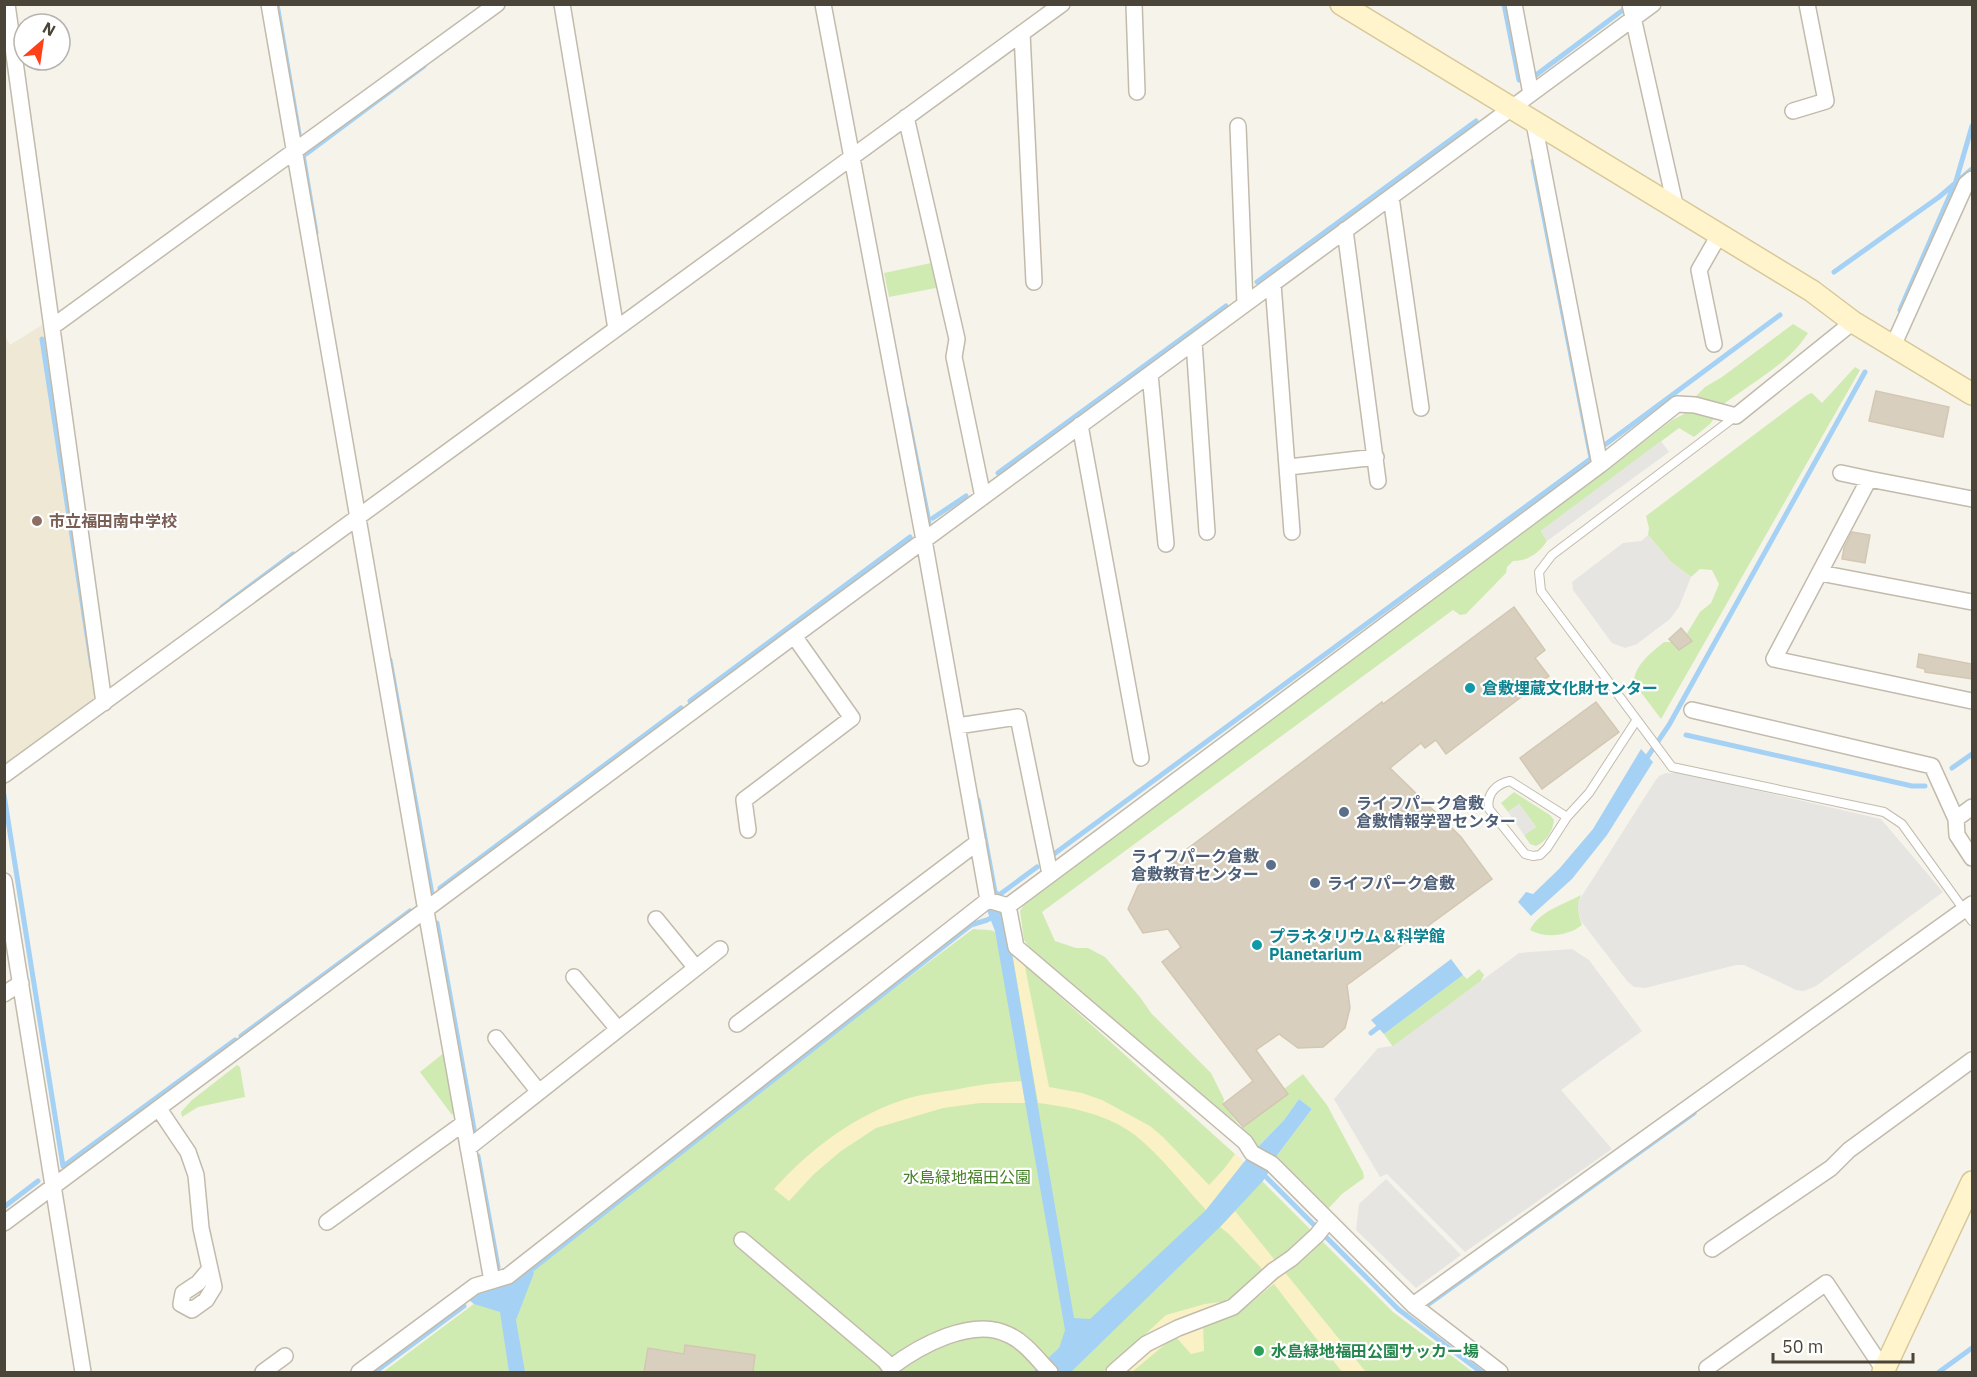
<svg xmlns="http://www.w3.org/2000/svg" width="1977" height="1377" viewBox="0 0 1977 1377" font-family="'IBM Plex Sans','Noto Sans JP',sans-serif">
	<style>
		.education { fill: #efe8d4 }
		.green { fill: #d0ebb2 }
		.sand { fill: #faf1c6 }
		.parking { fill: #e7e5e2 }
		.water { fill: #a5d2f4 }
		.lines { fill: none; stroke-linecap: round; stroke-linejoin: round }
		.stream { stroke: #a5d2f4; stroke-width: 5 }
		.building { fill: #d8cfbf; stroke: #d3c7b2; stroke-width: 1.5 }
		.lane-casing { stroke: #c2bbac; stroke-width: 10 }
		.street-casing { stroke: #c2bbac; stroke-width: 18 }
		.secondary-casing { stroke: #d8c899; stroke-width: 24 }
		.lane { stroke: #fff; stroke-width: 8 }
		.street { stroke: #fff; stroke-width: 15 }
		.secondary { stroke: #fff4cb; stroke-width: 21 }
		.education-dot { fill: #8d6e63; stroke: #fff; stroke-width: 2 }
		.culture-dot { fill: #0f9aa8; stroke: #fff; stroke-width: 2 }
		.service-dot { fill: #5c6f8a; stroke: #fff; stroke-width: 2 }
		.leisure-dot { fill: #2e9e5b; stroke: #fff; stroke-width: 2 }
		.labels { text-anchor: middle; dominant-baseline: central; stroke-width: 4.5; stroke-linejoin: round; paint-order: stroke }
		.education-label { font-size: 16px; font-weight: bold; fill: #785e54; stroke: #fff; text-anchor: start }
		.culture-label { font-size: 16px; font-weight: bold; fill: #0d838f; stroke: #fff; text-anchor: start }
		.service-label { font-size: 16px; font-weight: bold; fill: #4e5e75; stroke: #fff; text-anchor: start }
		.park-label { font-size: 16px; fill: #468027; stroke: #fff }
		.leisure-label { font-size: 16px; font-weight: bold; fill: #27864d; stroke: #fff; text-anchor: start }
	</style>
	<rect width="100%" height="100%" fill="#f6f3eb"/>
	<path class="education" d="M42,325l53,373 -90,65v-427l5,9z"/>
	<path class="green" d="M931,263l5,25 -47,9 -5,-24z
		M1793,324l15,9c-20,32 -59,51 -88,74l-27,-8 12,-12 17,-10z
		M1855,367l5,3 -199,349 -27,-36c0,-18 17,-30 30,-41h8l7,8 12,-9 -5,-6 14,-23 11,-9 8,-19 -7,-14 -12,-1 -9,8 -20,-15 -23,-27 1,-7 -3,-12 161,-121 5,-2 10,10z
		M1692,410l24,6 -6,8 -16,13 -15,-9 -138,103 6,10c-8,12 -19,20 -34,20l-6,6 -1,6 -40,41 -6,1 -7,-5 -411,302 13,29 21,7h12l17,9 35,40 11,16 60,60 13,26 -1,5 18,24 47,-34 -4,-5 19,-15 24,31 36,67 1,6 -22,16 -16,17 -54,-49 40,-53 -13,-10 -15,21 -29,30 -13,-16 -209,-182 -9,-12 -4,-29 8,-13 513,-378 131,-100z
		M1514,792l36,23 4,5c-1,11 -8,22 -18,26l-6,-2 -6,-9 12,-8 -17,-23 -11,8 -7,-9z
		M1581,895c-4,11 -3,20 1,30 -14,11 -36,14 -52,5 9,-19 33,-25 51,-35z
		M973,929c7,1 17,0 23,3 19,9 22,30 39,42l200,180 158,158 80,60h-1090z
		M1479,969l5,6 -3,6 -88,66 -9,-13 79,-59 4,4z
		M445,1052l11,56 -4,7 -32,-43z
		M237,1065l3,2 5,30 -47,10 -16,10 -1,-5 11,-12z"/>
	<path class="sand" d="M1010,941l15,26 24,120 33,6 20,7 48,26 13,11 46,48 15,-16 11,-15 9,8 -38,48c-23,-25 -45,-54 -71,-75 -28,-21 -64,-28 -97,-32z
		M1022,1081l3,22h-45l-37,5 -67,20 -35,23 -27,23 -25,27 -15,-12c37,-41 82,-75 135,-91 15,-4 30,-6 45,-8 23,-5 45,-8 68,-9z
		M1235,1211l131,161h-24l-68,-88 -31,25 -40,16 1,26 -13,3 -16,-18 -43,36h-31l7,-3 58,-54 39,-11 23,-3 20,-10 17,-19 -36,-38 -9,-7z"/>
	<path class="parking" d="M1661,441l8,11 -122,89 -6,-10z
		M1648,535l23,27 20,15 -12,30 -9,12 -33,25 -12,4 -13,-5 -39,-53 -1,-8 51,-39 18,-2z
		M1666,773h16l199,46 62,73 -127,94 -12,5 -8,-1 -52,-25h-8l-91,23 -11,-1 -7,-6 -46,-60 -3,-12v-7l77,-121 4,-5z
		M1519,804l17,23 -12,8 -16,-23z
		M1572,949l17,11 53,71 -81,59 51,59 -147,103 -78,-78 -7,3 -46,-78 44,-51 15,-2 126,-93z
		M1386,1179l75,76 -45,33 -60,-58 3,-26z"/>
	<path class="water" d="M1641,749l12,13 -46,73 -35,44 -41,37 -13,-14 8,-10 7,2 26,-25 34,-40z
		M986,908l19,4 69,406 16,1 116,-109 42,-53 22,13 -7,11 -43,46 -149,145h-38l26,-24 6,-18 -70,-399z
		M1451,959l12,16 -79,59 -13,-14z
		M1299,1099l13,10 -40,53 -17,-12 29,-30z
		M527,1264l7,9 -18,47 9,52h-16l-9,-60 -26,-8 -5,-4z"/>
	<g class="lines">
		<path class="stream" d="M277,4l22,130
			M1504,4l15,76
			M1536,75l91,-68
			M306,154l118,-88
			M303,155l13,78
			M1533,161l58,297
			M1834,272l105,-75 33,-28
			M1257,282l219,-161
			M1900,310l56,-129 16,-55
			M42,339l50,328
			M906,407l23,115
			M1606,444l174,-129
			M998,473l228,-167
			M933,518l33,-22
			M222,607l71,-53
			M390,660l42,234
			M690,701l220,-164
			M1686,735l226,51h13
			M1644,762l25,-37 196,-353
			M1952,768l20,-14
			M4,795l59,371
			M978,800l17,92 4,3 38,-28
			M1054,854l539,-397
			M440,888l241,-180
			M437,923l37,206
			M1371,1033l13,-10
			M241,1036l169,-125
			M478,1156l20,111
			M65,1165l170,-125
			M1262,1173l136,136 83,63
			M4,1207l34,-26
			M526,1274l445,-349 16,-5 10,-5
			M1426,1306l268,-193
			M375,1372l89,-66
			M1939,1372l33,-24"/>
	</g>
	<path class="building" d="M1876,391l73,16 -6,30 -74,-16z
		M1852,532l18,3 -5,28 -23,-4 2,-11z
		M1514,607l31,43 -10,8 14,18 -103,78 -10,-14 -11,8 -4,-5 -31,25 71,69 31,42 -145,106 3,23 -5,20 -22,19 -25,1 -19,-14 -23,16 32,44 -45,33 -20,-23 30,-23 -91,-119 19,-15 -13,-18 -25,4 -15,-24 10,-23 244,-184 1,2z
		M1681,628l11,13 -13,9 -10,-11z
		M1919,654l53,10v15l-47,-7v-3l-8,-2z
		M1596,702l23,30 -77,57 -22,-31z
		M685,1345l70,10 -2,17h-109l4,-24 36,6z"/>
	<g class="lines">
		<g class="lane-casing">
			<path id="lane" d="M1736,416l-184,139 -13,17 2,19 131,176 212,45 18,12 70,97
				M1567,817l-57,-36c-14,3 -24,13 -21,28l36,45 8,2 7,-1 7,-7 20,-31 22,-24 47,-72"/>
		</g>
		<g class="street-casing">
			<path id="street" d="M7,4l97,699
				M269,4l157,907 66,370
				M562,4l54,325
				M823,4l101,536 64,360
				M1134,4l3,88
				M1514,4l17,90
				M1630,4l46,205
				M1022,33l12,249
				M1793,111l33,-10 -19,-97
				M906,117l51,222 -3,18 29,140
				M1534,123l66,342
				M1238,126l7,178
				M1391,197l30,211
				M1345,230l33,251
				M1273,284l19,248
				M52,327l445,-323
				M1194,342l13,190
				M1714,344l-15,-74 20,-35
				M1893,346l73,-162 6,-5
				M1150,374l16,170
				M1080,425l61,333
				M1289,467l87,-10
				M1841,473l28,6
				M1972,499l-103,-20 -95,180 198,42
				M1820,573l152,29
				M1692,710l240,56 24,53 1,16 15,23
				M957,726l61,-9 32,157
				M4,775l1058,-771
				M1956,819l16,-12
				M748,830l-4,-30 108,-82 -58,-82
				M4,881l79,491
				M1008,906l8,41 229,195 7,11 20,11 141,141 87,67
				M656,919l40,49
				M574,977l44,52
				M4,994l17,-11
				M737,1024l241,-182
				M496,1038l43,54
				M159,1109l29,43 8,23 5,53 13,59 -8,13 -14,10 -11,-6 2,-11 15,-10 11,-13
				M468,1148l252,-199
				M327,1222l137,-99
				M4,1223l790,-587 859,-632
				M742,1240l143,121 5,7v4
				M1712,1249l119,-81 18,-18 123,-90
				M1413,1305l559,-401
				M890,1368c29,-22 83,-52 119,-33 16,7 29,25 41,37
				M1707,1368l119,-85 58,87
				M263,1372l22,-16
				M359,1372l116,-86 33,-10 480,-376 20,6 592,-441 77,-61 18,1 41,11 117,-94
				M1114,1372l32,-28 32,-16 55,-21 40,-36 19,-13 25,-23 11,-14"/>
		</g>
		<g class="secondary-casing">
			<path id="secondary" d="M1341,4l471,287 41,31 119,72
				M1883,1372l89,-190"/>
		</g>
		<use href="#lane" class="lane"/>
		<use href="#street" class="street"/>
		<use href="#secondary" class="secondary"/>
	</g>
	<circle class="education-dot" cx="37" cy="521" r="6"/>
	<g class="culture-dot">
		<circle cx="1470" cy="688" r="6"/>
		<circle cx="1257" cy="945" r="6"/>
	</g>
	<g class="service-dot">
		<circle cx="1344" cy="812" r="6"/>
		<circle cx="1271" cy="865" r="6"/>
		<circle cx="1315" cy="883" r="6"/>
	</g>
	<circle class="leisure-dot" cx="1259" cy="1351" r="6"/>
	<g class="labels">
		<g class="education-label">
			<text x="49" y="521">市立福田南中学校</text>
		</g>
		<g class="culture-label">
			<text x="1482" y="688">倉敷埋蔵文化財センター</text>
			<text x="1269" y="936">プラネタリウム＆科学館<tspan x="1269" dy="18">Planetarium</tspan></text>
		</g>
		<g class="service-label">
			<text x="1356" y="803">ライフパーク倉敷<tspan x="1356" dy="18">倉敷情報学習センター</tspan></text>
			<text x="1259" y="856" text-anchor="end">ライフパーク倉敷<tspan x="1259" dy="18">倉敷教育センター</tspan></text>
			<text x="1327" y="883">ライフパーク倉敷</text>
		</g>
		<g class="park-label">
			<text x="967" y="1177">水島緑地福田公園</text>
		</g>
		<g class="leisure-label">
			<text x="1271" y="1351">水島緑地福田公園サッカー場</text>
		</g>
	</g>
	<rect width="1977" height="1377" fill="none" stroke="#4b4438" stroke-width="12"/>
	<g transform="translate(42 42) rotate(29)"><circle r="28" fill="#ffffff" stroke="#b7b4af" stroke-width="1.5"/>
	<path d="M0-4.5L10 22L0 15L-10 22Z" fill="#ff4118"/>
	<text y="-9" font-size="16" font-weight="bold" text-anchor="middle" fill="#4b4438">N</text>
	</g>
	<path d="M1773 1353v9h140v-9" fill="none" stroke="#4b4438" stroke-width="3"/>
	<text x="1782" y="1353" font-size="18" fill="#4b4438" stroke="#ffffff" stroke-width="4.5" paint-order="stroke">50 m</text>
</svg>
